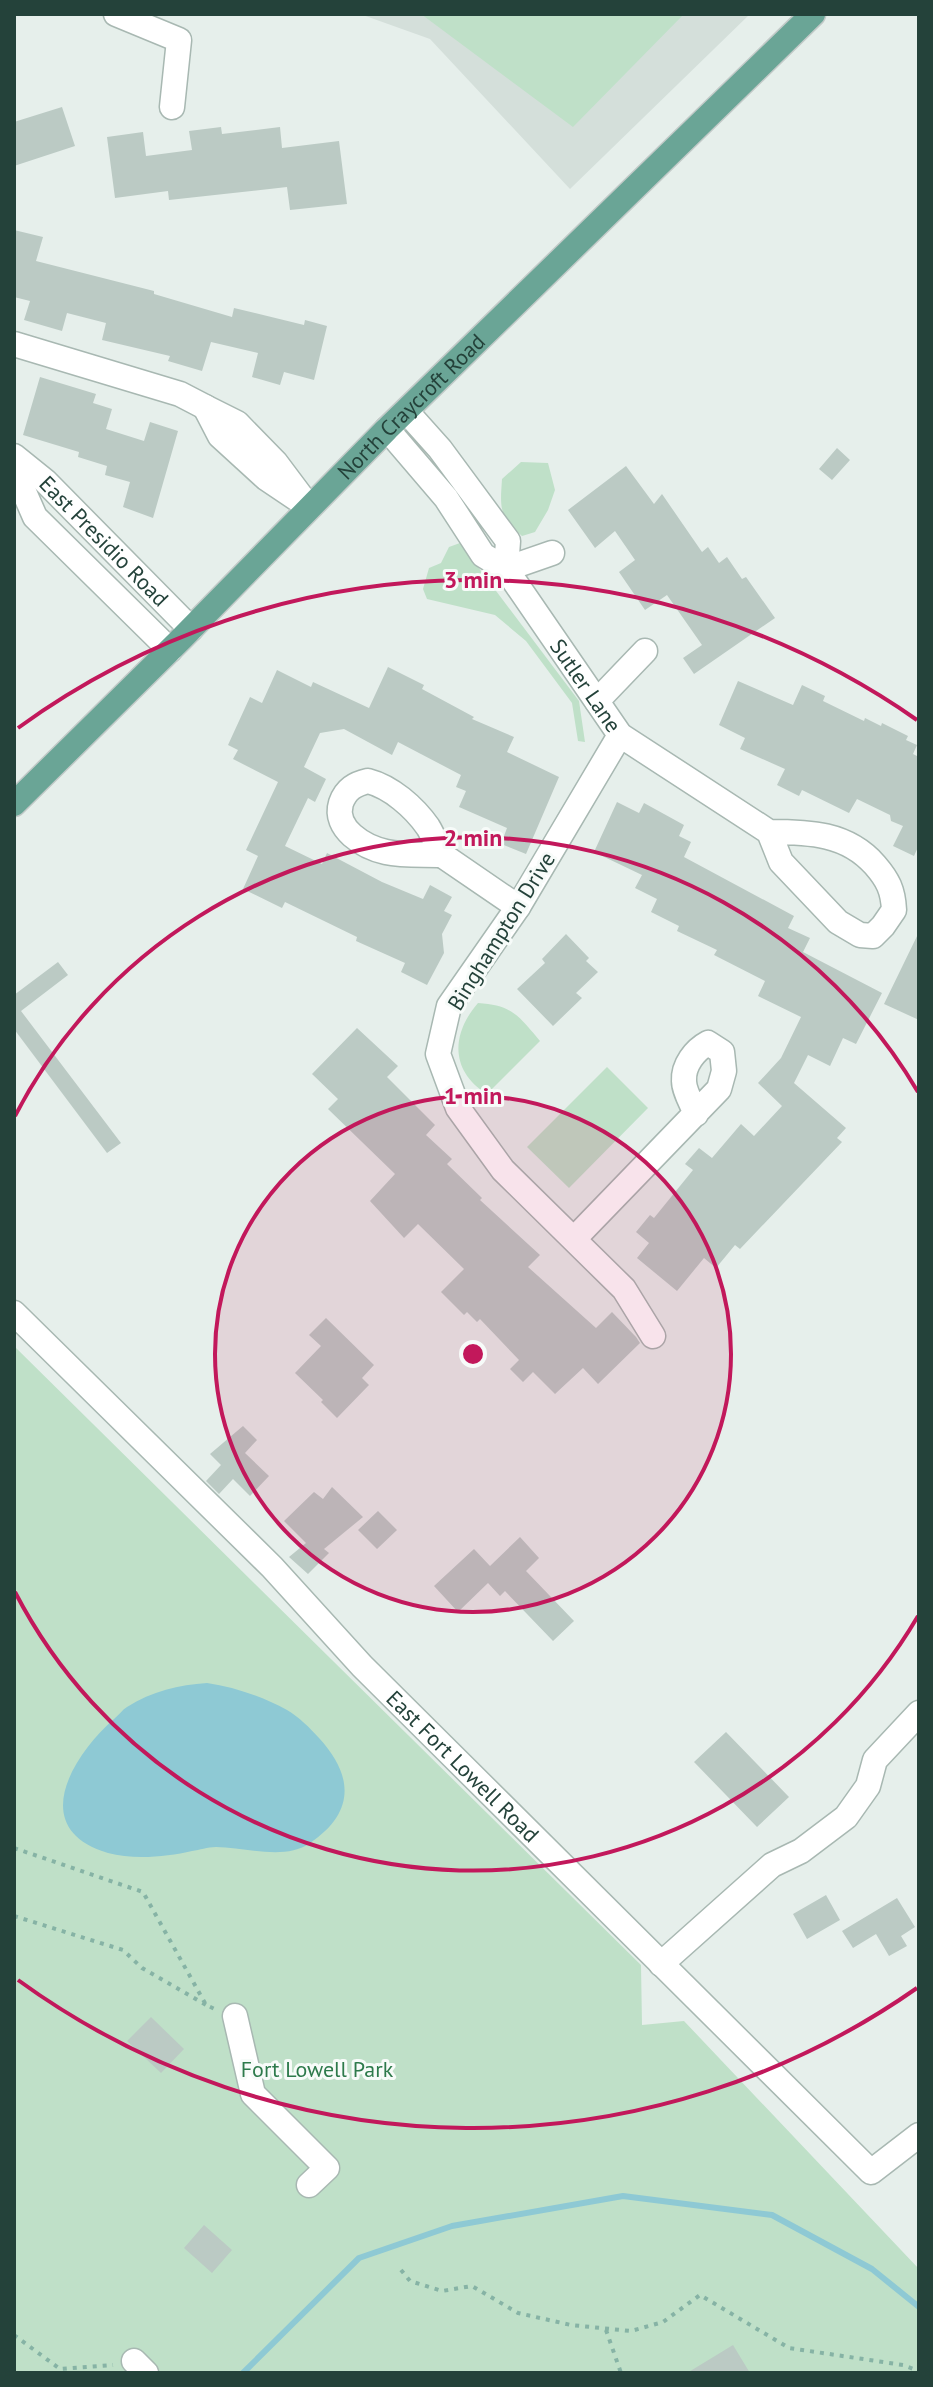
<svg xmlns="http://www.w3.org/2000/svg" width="933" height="2387" viewBox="0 0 933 2387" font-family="'PT Sans',sans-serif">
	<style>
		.built { fill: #d4dfda }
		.green { fill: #bfe0c8 }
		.water { fill: #8ec9d4 }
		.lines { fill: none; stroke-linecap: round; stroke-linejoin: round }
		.stream { stroke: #8ec9d4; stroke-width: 6 }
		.building { fill: #bbcac4 }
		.minor-casing { stroke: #a8b8b2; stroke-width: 27 }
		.major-casing { stroke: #c2cac8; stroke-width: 27 }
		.path { stroke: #86b3a5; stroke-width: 4; stroke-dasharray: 4 6; stroke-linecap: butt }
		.minor { stroke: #fff; stroke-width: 24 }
		.major { stroke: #6aa596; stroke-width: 24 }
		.ring { fill: none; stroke: #c2185b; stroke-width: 4 }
		.labels { text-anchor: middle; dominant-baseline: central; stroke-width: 6; stroke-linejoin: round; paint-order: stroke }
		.street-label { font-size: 22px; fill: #24423a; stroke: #f7fbf9 }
		.park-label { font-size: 22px; fill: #2d7a4b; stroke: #f7fbf9 }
		.centre { fill: #c2185b; stroke: #f7fbf9; stroke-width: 4 }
		.ring-label { font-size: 24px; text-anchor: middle; font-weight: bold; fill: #c2185b; stroke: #f7fbf9; stroke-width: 6; stroke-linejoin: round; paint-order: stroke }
	</style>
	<rect width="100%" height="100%" fill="#e6efeb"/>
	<path class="built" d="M360,14h390l-180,175 -140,-150z"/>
	<path class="green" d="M421,14h263l-111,113z
		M521,462l27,1 7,27 -7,20 -13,22 -13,4c-23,-20 -22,-27 -20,-57z
		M460,543l119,158 6,41 -7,-1 -6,-38 -46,-62 -31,-26 -68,-16 -4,-10 6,-21 12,-5 8,-16z
		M478,1003c34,2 41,13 62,38l-53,53c-37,-23 -36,-60 -9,-91z
		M607,1067l41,41 -79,80 -42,-41z
		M14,1346l627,619 1,60 42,-4 235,248v104h-905z"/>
	<path class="water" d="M207,1683c28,4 56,14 80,27 12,7 23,18 32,28 35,38 36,75 -9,105 -26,18 -64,4 -94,4 -9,0 -16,3 -24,4 -25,6 -59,9 -84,2 -81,-24 -36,-97 6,-134 5,-4 8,-9 13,-12 25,-16 52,-22 80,-24z"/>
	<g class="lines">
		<path class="stream" d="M243,2373l116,-115 93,-32 171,-30 149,19 100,54 47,38"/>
	</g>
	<path class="building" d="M62,107l13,39 -61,20v-44z
		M221,127l1,7 58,-7 2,21 57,-7 8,63 -57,6 -3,-23 -118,13 -1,-9 -53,7 -8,-61 36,-5 3,24 46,-6 -3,-19z
		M14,230l29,7 -7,24 118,30v3l78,23 2,-9 70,17 1,-5 22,6 -13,54 -30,-8 -4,13 -28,-8 6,-24 -47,-11 -9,29 -34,-10 2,-5 -68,-16 4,-17 -39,-10 -5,18 -38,-11 6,-19 -16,-4z
		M40,377l56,17 -3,9 19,6 -6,20 38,12 6,-19 28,9 -25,87 -30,-11 7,-25 -25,-7 2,-9 -29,-9 1,-5 -56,-17z
		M837,448l13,12 -18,20 -13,-11z
		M626,466l28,38 8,-10 40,58 6,-5 11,16 8,-6 15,22 4,-2 29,41 -81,56 -11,-16 19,-13 -35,-50 -22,15 -26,-38 16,-12 -20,-29 -20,17 -27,-38z
		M388,667l36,18 -2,4 52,28 -2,2 42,18 -7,15 52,25 -33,77 -25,-10 6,-16 -48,-21 7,-16 -10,-4 5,-12 -63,-33 -6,13 -48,-26 -24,4 -16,34 22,12 -11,23 -7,-4 -23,48 37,18 5,-11 55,29 41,17 7,-14 22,12 -8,14 8,4 -10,19 2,19 -17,32 -26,-13 4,-9 -49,-22 1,-4 -72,-35 -3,6 -39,-19 15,-33 -12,-6 32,-68 -45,-23 5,-9 -10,-5 22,-48 12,6 15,-33 34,17 2,-5 56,26z
		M738,681l55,24 9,-20 23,11 -2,5 41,20 1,-3 16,8 1,-3 26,13 -2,4 11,5 -4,9 6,3v88l-5,11 -21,-10 10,-20 -12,-5 -1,-6 -33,-16 -8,14 -47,-23 -3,6 -22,-11 8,-16 -45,-20 5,-11 -26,-13z
		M617,802l22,11 5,-10 40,22 -5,11 12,6 -7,15 110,59 -6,12 22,10 -7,14 79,41 -26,51 -13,-6 -13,28 -22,-11 -14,28 52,45 -9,10 5,4 -102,107 -5,-4 -19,23 -12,-10 -27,33 -40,-33 12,-15 -13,-11 14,-17 4,3 39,-48 -8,-6 14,-16 13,10 29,-34 13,12 28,-30 -24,-23 23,-25 20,-41 -43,-21 7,-15 -51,-26 3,-5 -40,-19 2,-5 -28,-14 6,-13 -22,-11 7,-13 -48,-23z
		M919,932v88l-35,-16z
		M566,934l23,24 -3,3 12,11 -22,21 6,5 -29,28 -36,-37 28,-26 -3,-4z
		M58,962l10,13 -47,36 100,132 -14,10 -93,-124v-34z
		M357,1028l41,38 -11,11 48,48 -9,10 26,24 -5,5 35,34 -2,2 60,55 -12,12 68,61 16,-16 24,25 4,6 -42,41 -15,-16 -28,26 -22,-22 -10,10 -13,-13 9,-9 -39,-41 -3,3 -10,-10 -3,3 -23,-23 23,-23 -46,-45 -14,14 -34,-37 25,-27 -67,-65 10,-10 -26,-25z
		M326,1318l48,47 -12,13 7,7 -32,33 -16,-16 2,-2 -28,-27 26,-27 -12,-11z
		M243,1426l14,14 -12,13 24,23 -19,20 -17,-17 -14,15 -13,-13 15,-16 -11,-11z
		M332,1487l31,30 -39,32 5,4 -21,21 -19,-17 17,-14 -22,-22 30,-29 9,7z
		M378,1511l19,19 -20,19 -19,-19z
		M520,1537l19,21 -13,13 48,50 -21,20 -48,-50 -5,5 -12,-13 -30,29 -24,-26 40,-37 16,17z
		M726,1732l63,65 -32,30 -63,-65z
		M826,1895l14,25 -33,19 -14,-25z
		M897,1898l18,29 -14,9 6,10 -18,10 -13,-22 -23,14 -11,-17z
		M151,2017l33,32 -23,24 -34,-32z
		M204,2225l28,25 -20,23 -28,-25z
		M733,2345l17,28h-63z"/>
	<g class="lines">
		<g class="minor-casing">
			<g id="minor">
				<path d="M116,14l63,26 -7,67"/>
				<path d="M14,344l166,50 25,13"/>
				<path d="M205,407l32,16 39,40 33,44 -43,-29 -46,-42z"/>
				<path d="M387,429l59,69 37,57 23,14 2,-28 -68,-92 -34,-38"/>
				<path id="s1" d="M14,456l31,25 146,148"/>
				<path d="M14,469l21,48 135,133"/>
				<path id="s2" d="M552,553l-46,16 114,166 149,97 12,30 57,60 22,13 13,1 10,-10 11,-16c-1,-20 -6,-30 -19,-45 -28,-32 -66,-33 -106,-33"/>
				<path d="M597,701l48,-50"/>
				<path d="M620,735l-102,172 -69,99 -11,48 20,54 45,62 121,119 29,47"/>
				<path d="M368,781c23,6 46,26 60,46 5,8 9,19 14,28 -18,-1 -38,1 -56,-3 -22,-5 -53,-23 -45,-49 5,-14 14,-19 27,-22z"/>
				<path d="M442,855l76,52"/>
				<path d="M574,1239l145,-150 5,-18 -2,-19 -14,-9c-13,7 -25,22 -24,38 0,10 8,23 12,33"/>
				<path id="s3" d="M14,1313l258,254 90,99 509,506 48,-37"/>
				<path d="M661,1964l111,-99 29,-14 45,-34 22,-31 7,-26 44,-47"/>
				<path d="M235,2016l18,78 74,74 -18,17"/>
				<path d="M134,2361l12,12"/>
			</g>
		</g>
		<g class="major-casing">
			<g id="major">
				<path id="s4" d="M14,804l167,-165 206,-210 426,-415"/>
			</g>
		</g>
		<path class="path" d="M14,1848l129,44 63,113 11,5
			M14,1916l109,34 19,18 64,37
			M401,2270l9,11 32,10 30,-5 46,27 53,12 60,6 32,-9 37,-27 89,53 114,17 16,6
			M606,2330l15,43
			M14,2335l46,34 53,-4"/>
		<use href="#minor" class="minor"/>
		<use href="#major" class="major"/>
	</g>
	<circle cx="473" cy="1354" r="258" fill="#c2185b" fill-opacity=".12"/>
	<g class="ring">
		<circle cx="473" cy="1354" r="258"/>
		<path d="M918 1616A516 516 0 0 1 15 1592M15 1116A516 516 0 0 1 918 1092"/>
		<path d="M917 1988A774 774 0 0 1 18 1980M18 728A774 774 0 0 1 917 720"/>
	</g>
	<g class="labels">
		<g class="street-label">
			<text stroke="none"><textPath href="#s4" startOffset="562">North Craycroft Road</textPath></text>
			<text stroke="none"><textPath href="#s1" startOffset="124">East Presidio Road</textPath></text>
			<text stroke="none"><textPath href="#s2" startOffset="190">Sutler Lane</textPath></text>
			<text transform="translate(501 931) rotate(-58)">Binghampton Drive</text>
			<text stroke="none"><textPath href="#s3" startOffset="638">East Fort Lowell Road</textPath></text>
		</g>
		<g class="park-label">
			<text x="317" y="2069">Fort Lowell Park</text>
		</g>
	</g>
	<circle cx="473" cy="1354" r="12" class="centre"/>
	<g class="ring-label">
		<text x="473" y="588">3 min</text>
		<text x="473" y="846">2 min</text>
		<text x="473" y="1104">1 min</text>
	</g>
	<rect width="933" height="2387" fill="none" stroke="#24423a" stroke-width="32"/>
</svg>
